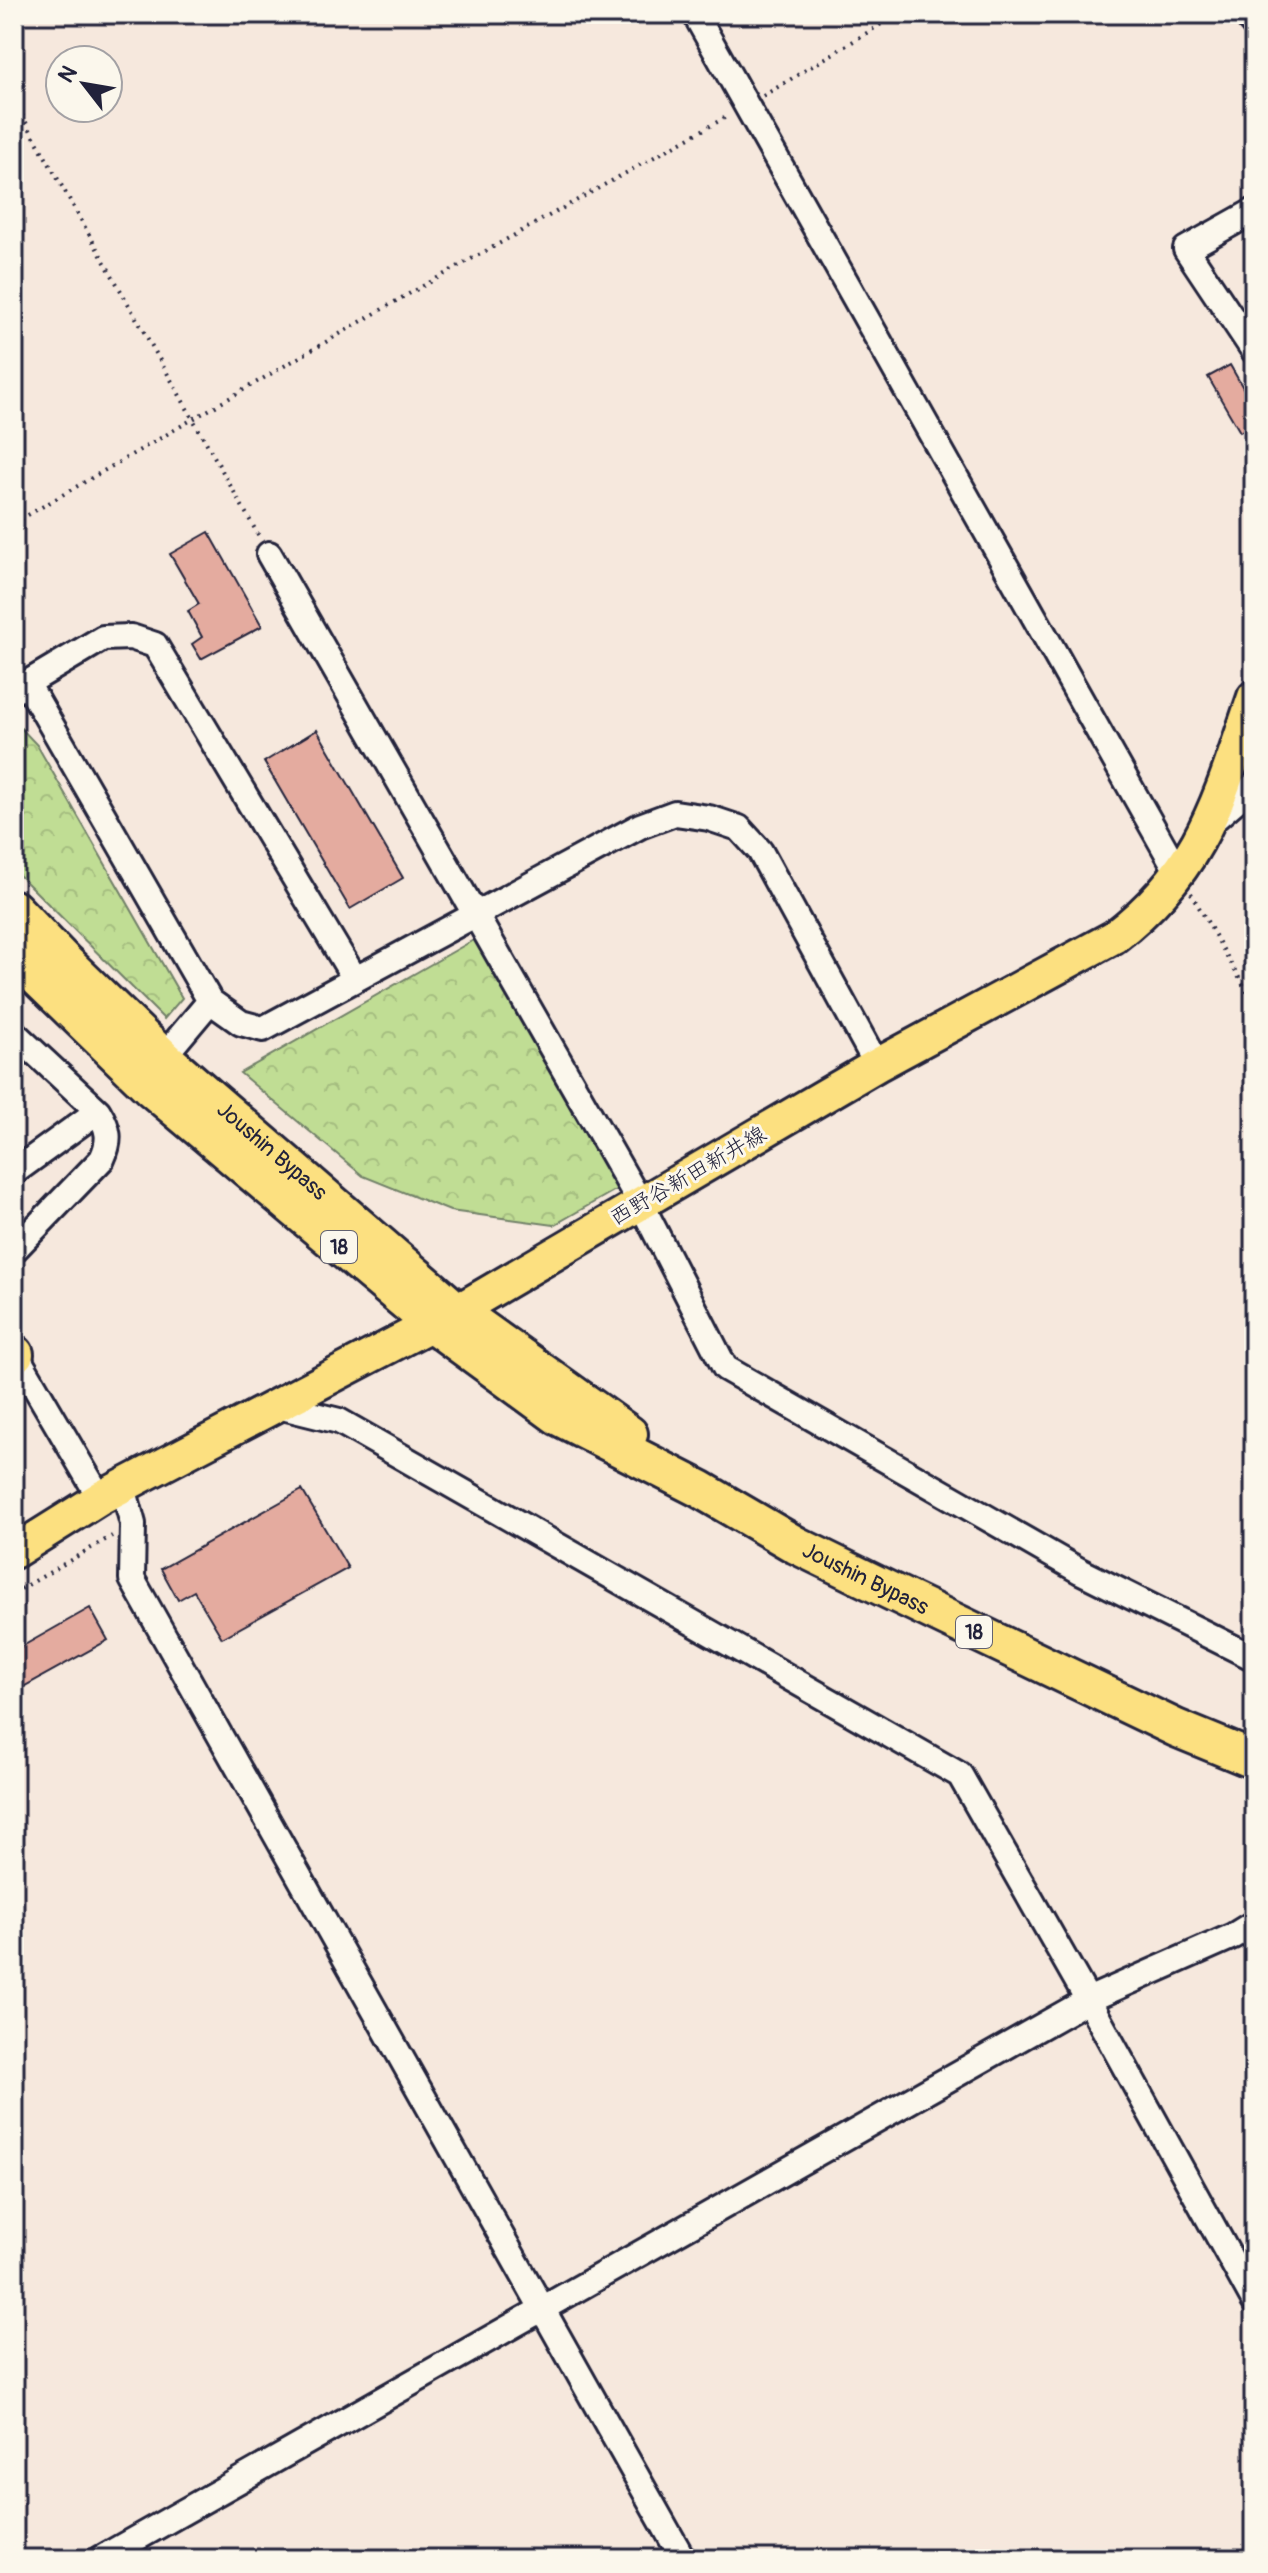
<svg xmlns="http://www.w3.org/2000/svg" width="1268" height="2573" viewBox="0 0 1268 2573" font-family="Pangolin,'Klee One',sans-serif">
	<style>
		.forest { fill: url(#forest-crowns); stroke: #718068; stroke-width: 2 }
		.building { fill: #e4ab9f; stroke: #22223b; stroke-width: 2 }
		.lines { fill: none; stroke-linecap: round; stroke-linejoin: round }
		.minor-casing { stroke: #22223b; stroke-width: 30 }
		.major-casing { stroke: #22223b; stroke-width: 38 }
		.highway-casing { stroke: #22223b; stroke-width: 42 }
		.path { stroke: #22223b; stroke-width: 4; stroke-dasharray: 2 6; stroke-linecap: butt }
		.minor { stroke: #fbf7ec; stroke-width: 24 }
		.major { stroke: #fce080; stroke-width: 32 }
		.highway { stroke: #fce080; stroke-width: 36 }
		.labels { text-anchor: middle; dominant-baseline: central; stroke-width: 6; stroke-linejoin: round; paint-order: stroke }
		.shield { fill: #fbf7ec; stroke: #636270; stroke-width: 2 }
		.shield-label { font-size: 20px; font-weight: bold; fill: #22223b }
		.street-label { font-size: 22px; fill: #22223b; stroke: #fbf7ec }
	</style>
	<defs>
		<pattern id="forest-crowns" width="20" height="18" patternUnits="userSpaceOnUse" patternTransform="scale(2)"><rect width="20" height="18" fill="#c0dd94"/><path d="M2 6a3 3 0 1 1 6 0M12 15a3 3 0 1 1 6 0" fill="none" stroke="#a5bd80"/></pattern>
	</defs>
	<rect width="100%" height="100%" fill="#f6e8dd"/>
	<filter id="ink" filterUnits="userSpaceOnUse"><feTurbulence type="fractalNoise" baseFrequency=".0125" numOctaves="2"/><feDisplacementMap in="SourceGraphic" scale="16" xChannelSelector="R" yChannelSelector="G"/><feConvolveMatrix kernelMatrix="1 2 1 2 8 2 1 2 1" color-interpolation-filters="sRGB"/></filter>
	<g filter="url(#ink)">
		<path class="forest" d="M18,725l19,20 145,253 -18,21 -150,-149v-144z
			M477,938l142,250 -65,37 -104,-14 -87,-35 -123,-103z"/>
		<path class="building" d="M1230,365l24,42v17l-14,8 -32,-55z
			M209,532l53,94 -61,33 -9,-15 10,-7 -14,-26 11,-7 -29,-50z
			M317,730l86,148 -53,31 -86,-147z
			M302,1490l46,78 -126,70 -28,-47 -16,9 -17,-31z
			M90,1608l18,32 -94,52v-41z"/>
		<g class="lines">
			<g class="minor-casing">
				<path id="minor" d="M695,14l484,860
					M1245,14l9,11
					M1254,211l-68,38 68,102
					M269,554l372,650 84,164 355,203 174,87
					M27,683l183,318 31,22 22,6 377,-203 35,-13 34,5 30,10 21,23 117,214
					M14,691l89,-53 28,-1 24,8 200,334
					M1210,823l44,-38
					M14,1033l84,78c11,18 13,29 4,48l-88,91
					M163,1057l47,-56
					M14,1172l84,-61
					M14,1351l86,147
					M274,1405l65,16 621,354 128,225 166,301
					M123,1487l10,37 -1,55 551,980
					M100,2559l988,-559 145,-64 21,-13"/>
			</g>
			<g class="major-casing">
				<path id="major" d="M14,1552l86,-54 357,-187 420,-246 237,-128c90,-69 105,-139 140,-240"/>
			</g>
			<g class="highway-casing">
				<g id="highway">
					<path id="s1" d="M14,909l50,52 99,96 294,254 172,123"/>
					<path id="s2" d="M14,955l137,133 281,236 127,93 141,72 96,56 88,43 292,140 78,32"/>
					<path d="M14,1355l1,-1"/>
				</g>
			</g>
			<path class="path" d="M763,96l135,-82
				M14,101l246,437
				M14,523l391,-227 323,-180
				M1191,893l63,111
				M14,1593l98,-57"/>
			<use href="#minor" class="minor"/>
			<use href="#major" class="major"/>
			<use href="#highway" class="highway"/>
		</g>
	</g>
	<g class="labels">
		<g class="shield">
			<rect x="321" y="1231" width="36" height="32" rx="6"/>
			<rect x="956" y="1616" width="36" height="32" rx="6"/>
		</g>
		<g class="shield-label">
			<text x="339" y="1247">18</text>
			<text x="974" y="1632">18</text>
		</g>
		<g class="street-label">
			<text stroke="none"><textPath href="#s1" startOffset="354">Joushin Bypass</textPath></text>
			<text transform="translate(688 1176) rotate(-30)">西野谷新田新井線</text>
			<text stroke="none"><textPath href="#s2" startOffset="1062">Joushin Bypass</textPath></text>
		</g>
	</g>
	<rect width="1268" height="2573" fill="none" stroke="#fbf7ec" stroke-width="48"/>
	<rect x="24" y="24" width="1220" height="2525" fill="none" stroke="#22223b" stroke-width="3" filter="url(#ink)"/>
	<g transform="translate(84 84) rotate(301)"><circle r="38" fill="#fbf7ec" stroke="#a4a2a5" stroke-width="2"/>
	<path d="M0-6L14 30L0 20L-14 30Z" fill="#22223b"/>
	<text y="-12" font-size="22" font-weight="bold" text-anchor="middle" fill="#22223b">N</text>
	</g>
</svg>
